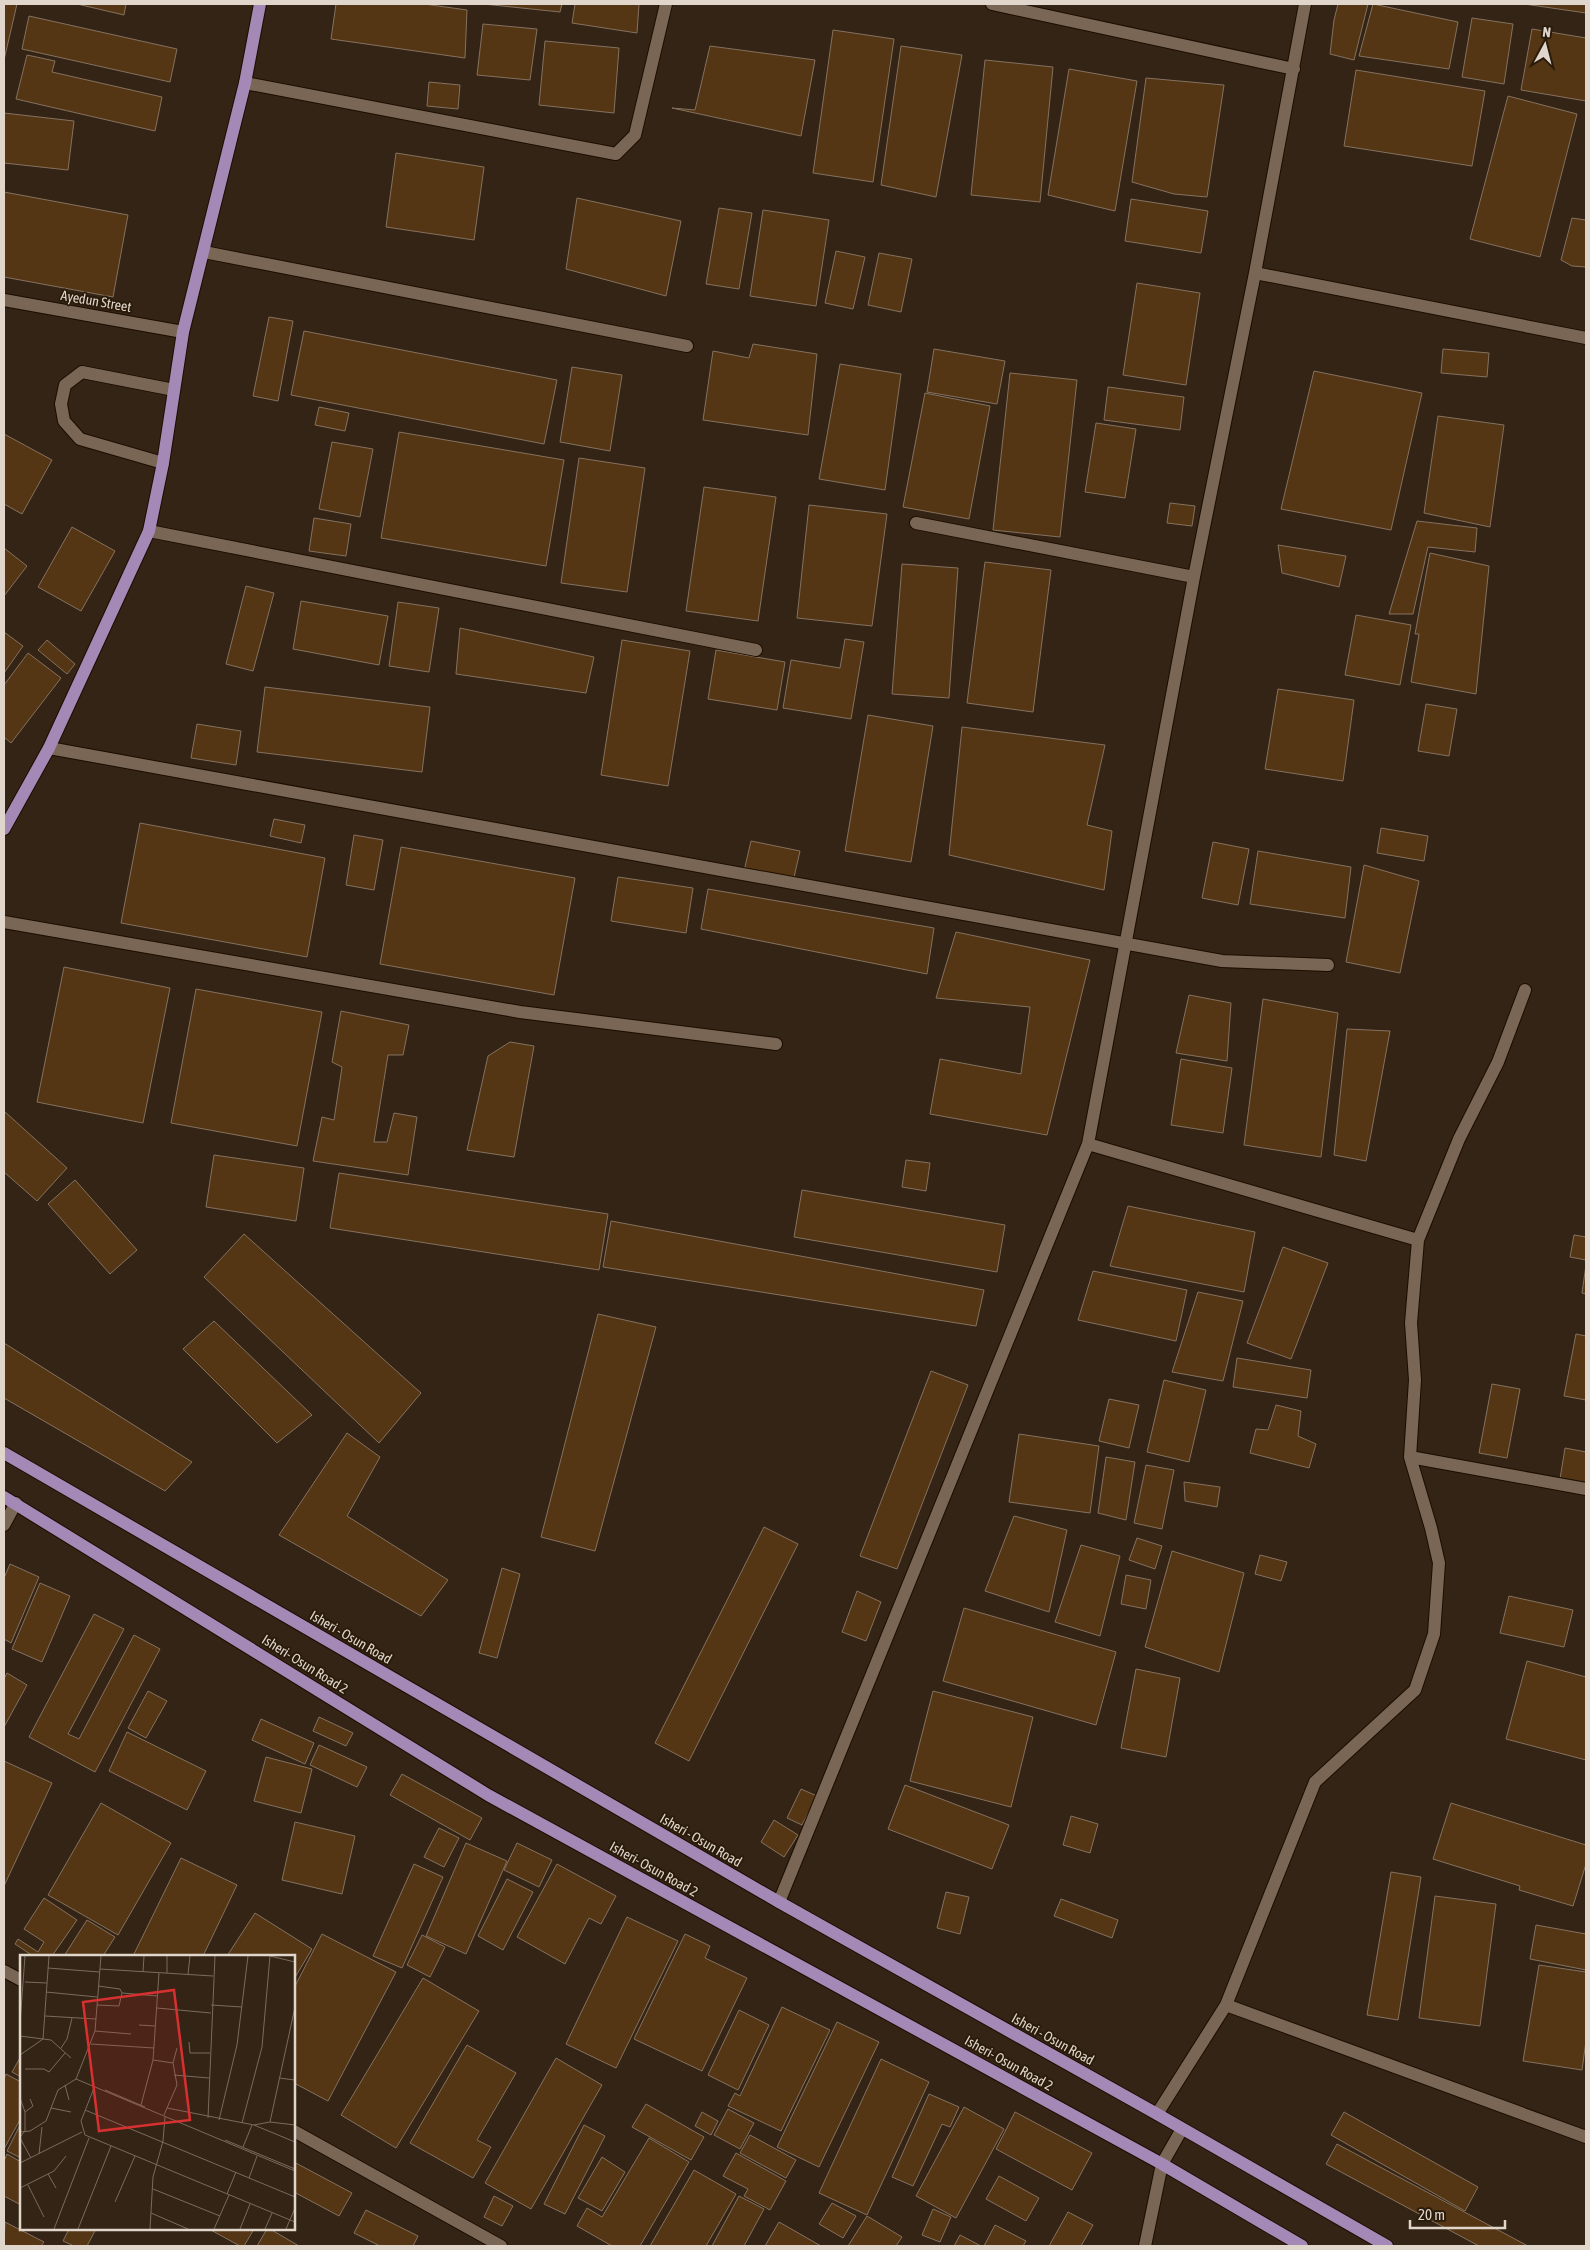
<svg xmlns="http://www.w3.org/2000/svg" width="1590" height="2250" viewBox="0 0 1590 2250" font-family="'Asap Condensed',sans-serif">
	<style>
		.building { fill: #553614; stroke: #84715f }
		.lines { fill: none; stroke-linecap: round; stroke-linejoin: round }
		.minor-casing { stroke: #1b0d01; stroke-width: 14 }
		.major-casing { stroke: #1b0d01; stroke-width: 14 }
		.minor { stroke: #796654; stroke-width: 12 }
		.major { stroke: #a489b6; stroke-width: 12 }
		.labels { text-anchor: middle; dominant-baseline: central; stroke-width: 4; stroke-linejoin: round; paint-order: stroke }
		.street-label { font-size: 14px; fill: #e0d6cc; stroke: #2a1b0b }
		.inset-road { fill: none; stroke: #796b5e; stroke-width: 1 }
		.view { fill: #d63130; fill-opacity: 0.15; stroke: #d63130; stroke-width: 2.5 }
		.inset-edge { fill: none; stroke: #e0d6cc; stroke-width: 2.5 }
	</style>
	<rect width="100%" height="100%" fill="#342415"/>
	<path class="building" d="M4,4h13l-13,56z
		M77,4h49l-2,11z
		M336,4h88l43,6 -2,48 -134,-19z
		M483,4h79l-2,8z
		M575,4h64l-2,29 -65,-10z
		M1338,4h30l-14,56 -24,-6 4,-34z
		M1373,4l85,18 -9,47 -90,-13z
		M1524,4h62v9z
		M29,16l148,33 -7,33 -148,-33z
		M1472,18l41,6 -9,60 -42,-7z
		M483,24l54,5 -7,51 -53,-5z
		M1532,29l54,9v63l-65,-11z
		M833,30l61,9 -21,143 -60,-9z
		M545,41l74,7 -5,65 -75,-8z
		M710,46l105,14 -14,76 -129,-28 23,2z
		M901,46l61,9 -26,142 -55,-12z
		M27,55l28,6 -3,11 110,25 -7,34 -139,-32z
		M985,60l68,7 -13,135 -69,-7z
		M1069,69l68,12 -22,130 -67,-16z
		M1356,70l129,21 -13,75 -128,-20z
		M1146,78l78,7 -17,112 -33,-3 -42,-12z
		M429,82l31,3 -2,24 -31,-3z
		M1508,96l69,18 -37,143 -70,-18z
		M4,113l70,8 -6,49 -64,-7z
		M396,153l88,14 -10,73 -88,-13z
		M4,192l124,23 -15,82 -109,-20z
		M577,198l104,23 -15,75 -100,-27z
		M1131,199l77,12 -7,42 -76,-12z
		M719,208l33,5 -13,76 -33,-5z
		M763,210l66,10 -13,86 -66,-10z
		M1572,218l14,2v47l-14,-1 -11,-6z
		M836,251l29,6 -12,52 -28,-6z
		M879,253l33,6 -11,53 -33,-7z
		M1137,283l63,10 -14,92 -63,-10z
		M269,317l24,4 -15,80 -25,-5z
		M304,331l253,49 -13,64 -253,-49z
		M753,344l64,10 -9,81 -105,-15 10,-69 36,7z
		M934,349l71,12 -8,43 -70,-12z
		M1443,349l46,4 -2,24 -46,-4z
		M840,364l61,10 -16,116 -66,-11z
		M572,367l50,8 -12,76 -50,-9z
		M1314,371l108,22 -31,137 -110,-21z
		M1010,373l67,7 -17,157 -67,-7z
		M1108,387l76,10 -4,33 -76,-10z
		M925,393l65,13 -21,113 -66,-12z
		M319,407l30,6 -4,18 -30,-6z
		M1438,416l66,9 -14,102 -66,-14z
		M1096,423l40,6 -11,69 -40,-6z
		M399,432l165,28 -18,106 -165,-28z
		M4,434l48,26 -30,54 -18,-10z
		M332,442l41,7 -13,68 -41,-8z
		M579,458l66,10 -18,124 -66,-9z
		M704,487l72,10 -18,124 -72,-10z
		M1170,503l25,3 -3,20 -25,-3z
		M809,505l78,9 -15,112 -75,-8z
		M314,518l37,6 -5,32 -37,-5z
		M1417,521l60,7 -2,24 -47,-5 -15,67h-24z
		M72,527l43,24 -34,60 -43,-24z
		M1278,545l68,11 -7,31 -57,-14z
		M4,548l23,18 -23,30z
		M1430,553l59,13 -13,128 -65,-12 8,-48h-4z
		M985,562l66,8 -18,142 -66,-9z
		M902,564l56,4 -9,130 -57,-4z
		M246,586l28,7 -21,78 -27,-7z
		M301,601l87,15 -9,49 -86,-16z
		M398,602l41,6 -10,64 -40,-6z
		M1356,615l55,10 -11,60 -55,-10z
		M460,628l134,29 -8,36 -130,-19z
		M4,632l19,14 -19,27z
		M845,639l19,3 -13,77 -68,-11 8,-48 49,8z
		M47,640l28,24 -8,10 -29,-24z
		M622,640l68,11 -22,135 -67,-11z
		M716,650l69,12 -8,48 -69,-11z
		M28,653l33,25 -50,65 -7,-6v-52z
		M265,687l165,20 -8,65 -165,-20z
		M1278,689l76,11 -11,81 -78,-12z
		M1426,704l31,5 -8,47 -31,-5z
		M868,715l65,11 -22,136 -66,-11z
		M197,724l44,7 -5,34 -45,-7z
		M962,727l143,18 -18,80 25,6 -8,59 -155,-35z
		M274,819l31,6 -4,18 -31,-7z
		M140,823l185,35 -18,99 -186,-34z
		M1381,828l47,8 -4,25 -47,-8z
		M354,835l29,5 -9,50 -28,-5z
		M751,841l49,10 -7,31 -49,-11z
		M1213,842l36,7 -11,56 -36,-7z
		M401,847l174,31 -21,117 -174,-31z
		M1258,851l93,16 -6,51 -95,-14z
		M1364,865l55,16 -19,92 -54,-11z
		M618,877l75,11 -7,45 -75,-12z
		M708,889l226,39 -7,46 -226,-45z
		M956,932l134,28 -43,175 -117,-21 10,-55 81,15 9,-67 -94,-9z
		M64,967l106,21 -27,135 -106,-21z
		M196,989l126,23 -25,134 -126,-23z
		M1189,995l42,8 -4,58 -51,-8z
		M1263,999l75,14 -17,144 -77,-12z
		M341,1011l68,14 -6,30h-15l-14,87h13l7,-29 23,4 -9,58 -95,-14 9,-44 12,3 8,-53 -10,-5z
		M1347,1029l43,2 -24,130 -32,-6z
		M510,1042l24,4 -20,111 -47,-7 21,-94z
		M1181,1059l51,9 -9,65 -52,-8z
		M4,1111l63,57 -30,33 -33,-29z
		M214,1155l90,13 -8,53 -90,-14z
		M906,1160l24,3 -4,28 -24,-4z
		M339,1173l269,41 -9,56 -269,-42z
		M75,1180l62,70 -27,24 -62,-70z
		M802,1190l203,35 -8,47 -203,-35z
		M1128,1206l127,26 -11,60 -134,-26z
		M611,1221l373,69 -8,36 -373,-59z
		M244,1234l177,159 -42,50 -175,-166z
		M1574,1235l12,2v23l-16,-3z
		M1283,1247l45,16 -37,96 -44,-16z
		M1586,1265v29l-4,-1z
		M1093,1271l94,19 -11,51 -98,-21z
		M1198,1292l45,9 -20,80 -51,-9z
		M598,1314l58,13 -61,224 -54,-14z
		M214,1321l98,94 -35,28 -94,-94z
		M1576,1334l10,2v64l-22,-4z
		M4,1343l188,119 -27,29 -161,-93z
		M1237,1358l74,12 -4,28 -74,-11z
		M931,1371l37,14 -71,184 -37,-13z
		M1164,1380l42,10 -17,72 -42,-10z
		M1492,1384l28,5 -13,69 -28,-5z
		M1109,1399l30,6 -10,43 -30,-7z
		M1276,1405l25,6 -3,25 18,8 -7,24 -59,-15 6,-24 12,1z
		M347,1433l33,24 -33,59 101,64 -27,36 -142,-81z
		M1019,1434l80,12 -9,67 -81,-11z
		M1565,1448l21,4v31l-26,-4z
		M1106,1457l29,5 -9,58 -28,-7z
		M1146,1465l28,5 -12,59 -28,-6z
		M1184,1482l36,5 -3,20 -32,-6z
		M1014,1516l53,14 -18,82 -64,-21z
		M764,1527l34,17 -109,217 -34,-18z
		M1137,1538l25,8 -7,23 -26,-9z
		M1081,1545l39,11 -20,80 -45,-14z
		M1172,1551l72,22 -25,99 -74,-25z
		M1260,1555l27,7 -6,19 -26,-7z
		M10,1564l29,13 -28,66 -7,-4v-61z
		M502,1568l18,6 -23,84 -18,-5z
		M1126,1575l25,5 -5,29 -25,-5z
		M40,1583l30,13 -28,66 -30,-13z
		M857,1591l24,11 -15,39 -24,-9z
		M1509,1596l64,14 -9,37 -64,-14z
		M964,1608l152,44 -20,73 -153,-44z
		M94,1614l30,15 -56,105 11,5 55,-104 26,14 -65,123 -66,-35z
		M1527,1661l59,16v83l-80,-21z
		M1136,1669l44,9 -14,79 -45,-9z
		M7,1673l20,12 -23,42v-48z
		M148,1691l19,10 -21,37 -18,-10z
		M933,1691l100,26 -22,90 -101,-26z
		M319,1717l34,16 -7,13 -33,-15z
		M261,1719l53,24 -9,21 -53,-24z
		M127,1732l79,39 -19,39 -78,-39z
		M319,1745l48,22 -10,20 -47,-22z
		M266,1757l46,12 -11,44 -47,-12z
		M4,1761l48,22 -48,103z
		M402,1774l80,44 -12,22 -80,-45z
		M905,1785l104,40 -17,44 -104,-40z
		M801,1789l16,7 -15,29 -15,-7z
		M101,1803l70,40 -53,92 -70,-40z
		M1451,1803l135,42v19l-13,42 -54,-16 1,-4 -87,-27z
		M1071,1816l27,8 -8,29 -27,-8z
		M774,1820l24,15 -14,22 -23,-15z
		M295,1822l60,14 -13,58 -60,-14z
		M439,1828l20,10 -15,29 -20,-10z
		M466,1843l41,18 -41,93 -40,-18z
		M517,1843l35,17 -13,27 -35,-17z
		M181,1858l56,27 -34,71h-70z
		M414,1864l29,13 -41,91 -29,-12z
		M557,1864l59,32 -15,28 -12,-6 -24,46 -48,-27z
		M1391,1872l30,5 -23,143 -31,-5z
		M507,1879l26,13 -30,58 -25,-14z
		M946,1892l23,5 -9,37 -23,-6z
		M1435,1896l61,8 -16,122 -61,-8z
		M44,1898l33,22 -25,36h-19l-18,-12 3,-5 20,13 6,-10 -20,-13z
		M1061,1899l57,21 -6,18 -58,-22z
		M255,1913l57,36 -18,30v-23h-67z
		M627,1917l51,24 -62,127 -50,-24z
		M87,1920l28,17 -12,19h-39z
		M1536,1925l50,9v36l-56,-11z
		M322,1934l74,38 -68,129 -34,-18v-95z
		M685,1934l25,12 -5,12 42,20 -45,93 -68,-32z
		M422,1935l23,12 -15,30 -23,-12z
		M1539,1965l47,7v69l-4,29 -59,-9z
		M423,1978l56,33 -83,137 -55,-33z
		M782,2007l48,23 -49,101 -53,-25 7,-13 5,3z
		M739,2010l30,15 -31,65 -30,-15z
		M837,2022l42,20 -60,125 -42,-20z
		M467,2045l49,28 -39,67 14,7 -18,31 -63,-35z
		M21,2056v21l-9,-5z
		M556,2058l46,27 -71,124 -46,-26z
		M881,2059l48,23 -62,133 -48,-22z
		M6,2074l15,8v36l-17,31v-70z
		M929,2094l30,13 -9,20 -8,-3 -29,62 -21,-9z
		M646,2104l58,33 -13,23 -59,-33z
		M964,2107l40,22 -48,89 -40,-22z
		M728,2109l26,14 -14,26 -26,-14z
		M702,2112l16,9 -7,14 -16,-9z
		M1015,2112l77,41 -20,37 -76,-41z
		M1344,2112l134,75 -13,24 -134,-76z
		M21,2123v35l-14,-7z
		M584,2125l21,11 -40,78 -21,-10z
		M750,2135l46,25 -10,18 -46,-25z
		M649,2138l40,24 -49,84h-28l-35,-20 10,-18 15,9z
		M1337,2144l191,102h-49l-153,-82z
		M736,2153l50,28 -16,29 -26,-14 4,-7 -25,-13z
		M7,2154l14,8v43l-17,-9v-35z
		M602,2157l23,15 -23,39 -24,-13z
		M294,2162l58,31 -13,23 -45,-24z
		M694,2170l42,24 -30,52h-56z
		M999,2176l40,22 -13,23 -40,-22z
		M494,2196l19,10 -11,20 -18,-9z
		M739,2196l25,13 -20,37h-32z
		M832,2203l24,13 -13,22 -24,-14z
		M933,2209l18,8 -11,25 -18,-7z
		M366,2210l52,26 -5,10h-33l-26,-13z
		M1068,2212l25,13 -12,21h-32z
		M867,2216l35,21 -6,9h-48z
		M5,2222l39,20 -3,4h-37z
		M779,2222l42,24h-56z
		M995,2225l31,16 -3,5h-39z
		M69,2229h27l-9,17h-13l-11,-5z
		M209,2229h45l-10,17h-4z
		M267,2229h3l29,17h-42z
		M960,2235l21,11h-27z"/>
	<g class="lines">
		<g class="minor-casing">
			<path id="minor" d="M992,4l302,65
				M245,83l371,71 19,-19 31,-131
				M204,252l483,94
				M1255,273l331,65
				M4,300l179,32
				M163,463l-83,-24 -16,-18 -3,-17 4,-19 17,-13 92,18
				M916,523l278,54
				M149,531l607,119
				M49,748l1173,213 106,4
				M4,922l516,90 256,32
				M1088,1144l330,96
				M1410,1457l176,32
				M4,1525l12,-22
				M779,1902l309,-758 106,-567 61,-304 50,-269
				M4,1971l17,9
				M1226,2005l89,-223 100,-92 19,-56 5,-71 -8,-35 -21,-71 5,-77 -4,-57 7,-83 41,-101 39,-77 27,-72
				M1157,2114l69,-109 360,132
				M294,2131l207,115
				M1145,2246l17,-82 20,-35"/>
		</g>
		<g class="major-casing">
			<path id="major" d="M4,829l45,-81 100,-217 14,-68 20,-131 62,-249 15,-79
				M4,1453l775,449 378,212 230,132
				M4,1497l484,298 674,369 140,82"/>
		</g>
		<use href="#minor" class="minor"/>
		<use href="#major" class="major"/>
	</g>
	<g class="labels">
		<g class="street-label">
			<text transform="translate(96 301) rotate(10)">Ayedun Street</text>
			<text transform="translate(351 1637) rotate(30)">Isheri - Osun Road</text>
			<text transform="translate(305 1664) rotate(32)">Isheri- Osun Road 2</text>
			<text transform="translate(701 1840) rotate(30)">Isheri - Osun Road</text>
			<text transform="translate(654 1869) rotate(29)">Isheri- Osun Road 2</text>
			<text transform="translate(1053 2039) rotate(29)">Isheri - Osun Road</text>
			<text transform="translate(1009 2063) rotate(29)">Isheri- Osun Road 2</text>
		</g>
	</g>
	<g transform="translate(20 1955)">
		<rect width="275" height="275" fill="#342415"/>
		<path class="inset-road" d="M81,1l-6,75 -19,48 219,92M250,1l25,6M28,13l51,4M80,14l113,7M123,17l1,-16M147,18v-17M168,19l2,-18M5,27l22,1M78,31l22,3 2,4 36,3M26,37l51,5M77,50l22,1 3,-13M191,50l31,2M137,53l54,5M25,61l51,3M0,68l5,-67M119,70l16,1M75,76l36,3M0,81l31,4 20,18M169,87l1,11h20M71,89l63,4M41,93l6,-9 5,-21M0,100l23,-16 6,-83M133,105l20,3M5,114h19l5,3 16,-19M154,120l35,3M259,123l16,2M45,130l4,15M74,133l-13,33 4,14 210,87M85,135l40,17M0,143l5,14v19l-5,6M121,150l12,-45 6,-87M31,153l20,4M147,153l10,-23 -4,-22 4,-15M65,155l210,87M5,157l8,-6 -3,-7M144,160l3,-7 87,17 41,17M188,163l7,-162M199,165l18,-75 11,-89M250,167l25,-115M222,168l20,-76 8,-91M234,170l16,-3 25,3M0,177l10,-1 16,-10 12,-31 18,-11M0,183l11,20M205,185l70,29M223,192l9,-22M19,199l3,-27M0,208l62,-31M28,219l8,14M229,223l8,-22M8,230l16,32M0,233l34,-17 12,-15M133,234l67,27M207,239l9,-22M95,247l20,-46M131,258l37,16M34,274l35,-91M58,274l33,-83M130,274l3,-52 10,-36 2,-24M194,274l15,-34M220,274l10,-25M245,274l7,-16M266,274l9,-21"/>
		<path class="view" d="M154,35l16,130 -91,11 -16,-129z"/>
		<rect width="275" height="275" class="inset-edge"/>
	</g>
	<rect width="1590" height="2250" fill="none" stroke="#e0d6cc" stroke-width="10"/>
	<g transform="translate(1545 45) rotate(7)" stroke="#2a1b0b" stroke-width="4" paint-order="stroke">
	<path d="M0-4L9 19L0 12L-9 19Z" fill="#e0d6cc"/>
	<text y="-8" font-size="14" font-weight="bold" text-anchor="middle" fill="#e0d6cc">N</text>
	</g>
	<path d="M1410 2220v8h95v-8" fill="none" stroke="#e0d6cc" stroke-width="2.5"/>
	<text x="1418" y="2220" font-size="15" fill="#e0d6cc" stroke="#2a1b0b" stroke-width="4" paint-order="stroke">20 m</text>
</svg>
